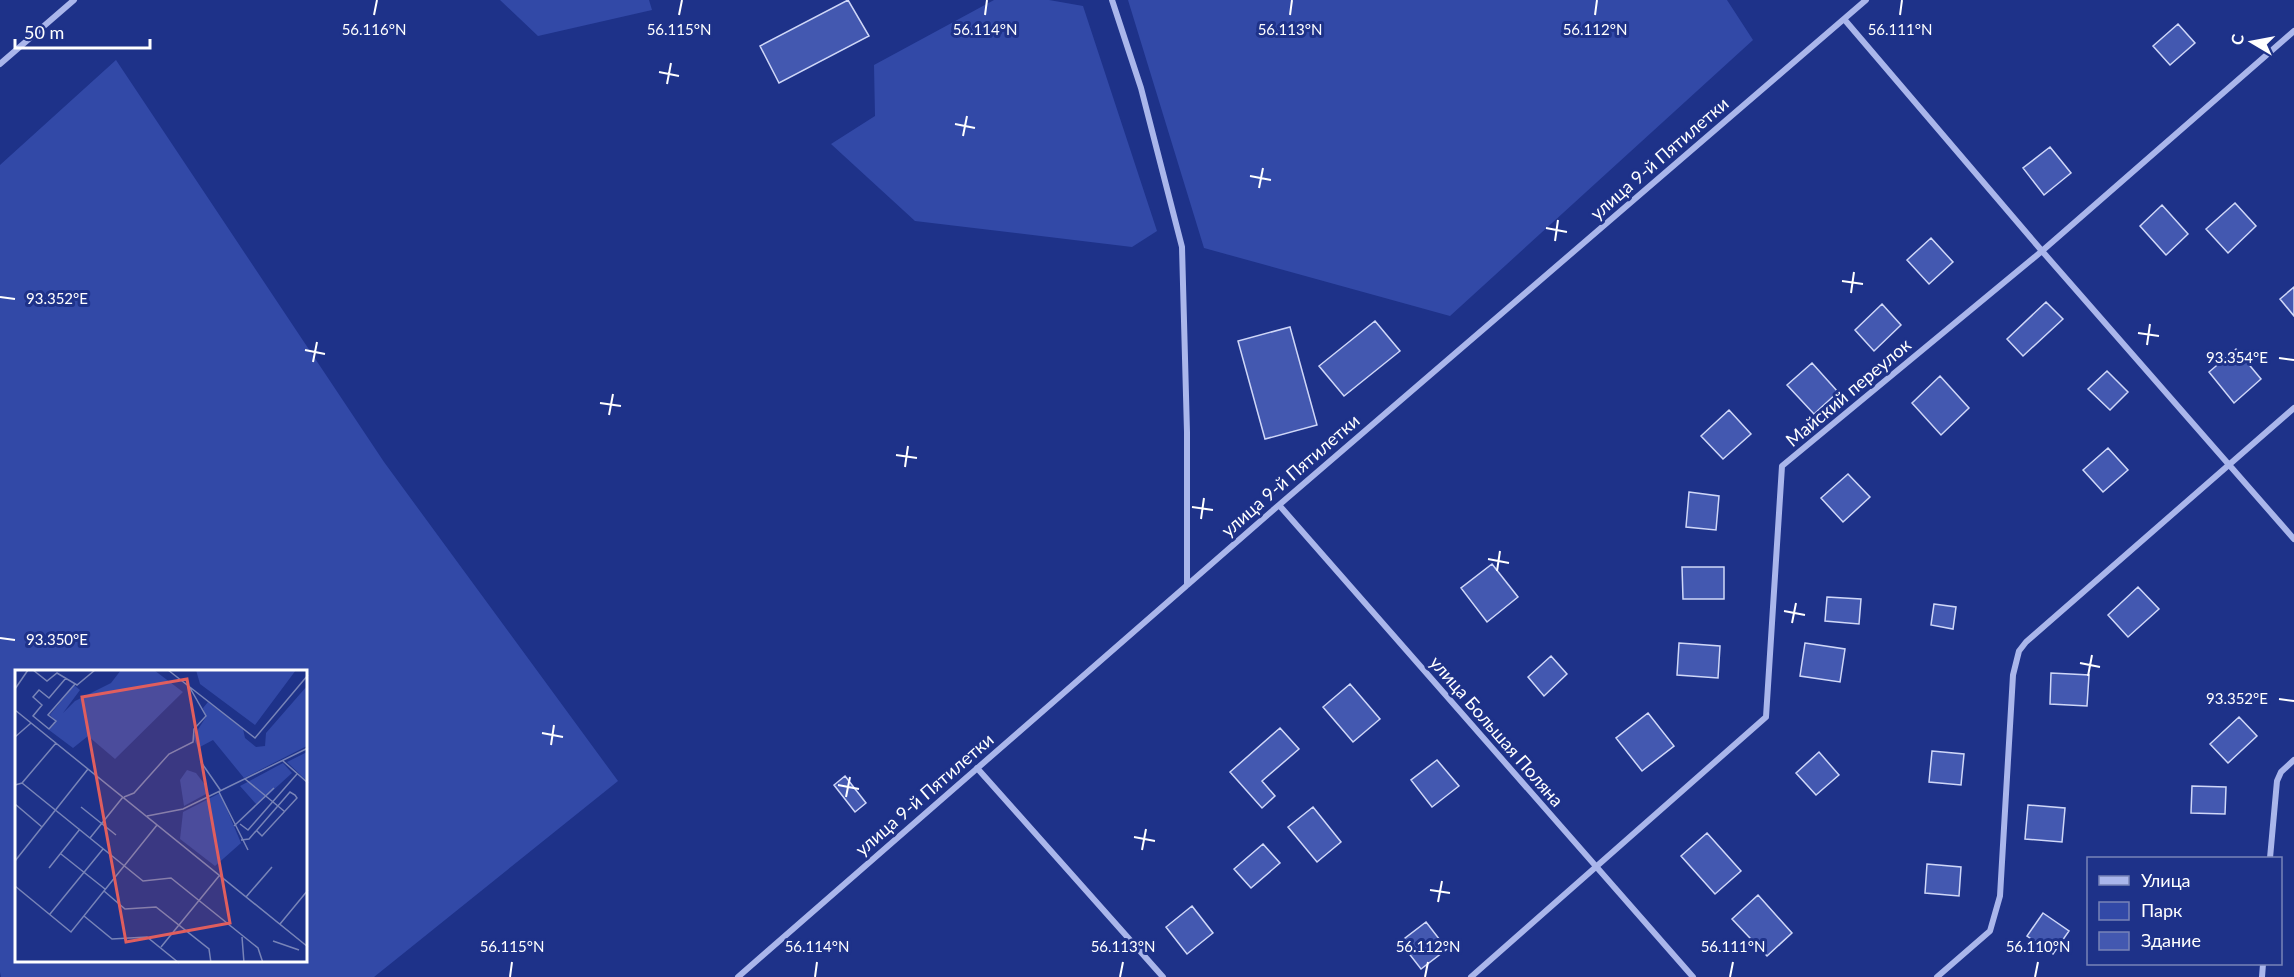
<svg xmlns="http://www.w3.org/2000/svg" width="2294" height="977" viewBox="0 0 2294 977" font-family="Lato,sans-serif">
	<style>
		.green { fill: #3249a7; fill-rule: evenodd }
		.building { fill: #4358b0; stroke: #cfd7f8; stroke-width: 1.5 }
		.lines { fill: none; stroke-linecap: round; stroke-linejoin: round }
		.street { stroke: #aab6eb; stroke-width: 6 }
		.ticks { fill: none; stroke: #fff; stroke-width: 2 }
		.labels { text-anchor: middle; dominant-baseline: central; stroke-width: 6; stroke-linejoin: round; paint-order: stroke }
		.street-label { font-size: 18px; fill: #fff; stroke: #1e3289 }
		.inset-road { fill: none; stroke: #7884b8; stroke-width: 1.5 }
		.view { fill: #e05e5e; fill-opacity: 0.15; stroke: #e05e5e; stroke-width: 3 }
		.inset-edge { fill: none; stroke: #fff; stroke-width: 3 }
		.ticks-label { font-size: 15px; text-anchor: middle; fill: #fff; stroke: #1e3289; stroke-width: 6; stroke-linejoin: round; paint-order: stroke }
	</style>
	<rect width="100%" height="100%" fill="#1e3289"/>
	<path class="green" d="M500,0h149l3,10 -114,26z
		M994,0h55l34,6 74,225 -25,16 -217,-26 -84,-77 44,-28 -1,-51z
		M1128,0h599l26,40 -303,276 -246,-68z
		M116,60l268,402 234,319 -244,196h-373l-1,-5v-807zM16,671h290v289h-290z"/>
	<path class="building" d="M848,0l21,36 -90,47 -19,-37z
		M2178,24l17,19 -25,22 -17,-19z
		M2050,147l21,26 -27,22 -21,-27z
		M2235,203l21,23 -28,27 -22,-24z
		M2162,205l26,29 -22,21 -26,-29z
		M1931,238l22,24 -24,22 -22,-24z
		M2294,287v29l-14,-17z
		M2046,302l17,17 -40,37 -16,-17z
		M1882,304l19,21 -27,26 -19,-21z
		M1375,321l25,30 -56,45 -25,-30z
		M1290,327l27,98 -52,14 -27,-98z
		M2236,349l25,30 -27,24 -25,-31z
		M1812,363l26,29 -24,22 -27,-29z
		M2107,371l21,21 -18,18 -22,-21z
		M1940,376l29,32 -28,27 -29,-32z
		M1729,410l22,24 -28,25 -22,-23z
		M2108,448l20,22 -25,22 -20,-22z
		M1848,474l22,23 -27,25 -22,-24z
		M1689,492l30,4 -3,34 -30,-3z
		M1492,564l26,33 -31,25 -26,-34z
		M1682,567h42v32h-41z
		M2138,587l21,22 -31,28 -20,-22z
		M1827,597l34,2 -2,25 -34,-3z
		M1934,604l22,3 -3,22 -22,-4z
		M1679,643l41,3 -2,32 -41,-3z
		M1805,643l40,6 -5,33 -40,-6z
		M1551,656l16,18 -23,22 -16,-19z
		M2051,673l38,2 -2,31 -37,-2z
		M1350,684l30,35 -27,23 -30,-35z
		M1648,713l26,33 -32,25 -26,-33z
		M2239,717l18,19 -29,27 -18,-19z
		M1280,728l19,21 -37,32 13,15 -13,12 -32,-36z
		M1932,751l32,3 -3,31 -32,-3z
		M1819,752l20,23 -23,20 -20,-22z
		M1437,760l22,26 -27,21 -21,-27z
		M845,776l21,27 -11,9 -21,-27z
		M2192,786l34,1 -1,27 -34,-1z
		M2028,805l37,3 -3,34 -37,-3z
		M1313,807l28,35 -24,20 -29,-35z
		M1707,833l34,38 -26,23 -34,-38z
		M1263,844l17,19 -29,25 -17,-19z
		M1927,864l34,3 -2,29 -34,-3z
		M1758,895l34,38 -25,23 -35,-37z
		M1192,906l21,27 -26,21 -21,-27z
		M2043,913l26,18 -16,23 -26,-18z
		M1426,922l21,27 -26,20 -21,-27z"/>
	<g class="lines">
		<path class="street" d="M1112,0l29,88 41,159 5,185v153
			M1844,19l198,232 252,288
			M0,64l74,-64
			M1279,505l414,472
			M977,768l186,209
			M2270,858l7,-77 4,-9 13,-12
			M738,977l541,-472 587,-505
			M1471,977l295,-260 16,-251 260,-215 252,-220
			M1937,977l53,-46 10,-35 13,-221 6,-24 7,-9 268,-234
			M2262,977l1,-13"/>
	</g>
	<path class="ticks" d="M374,15l3,-15M679,15l3,-15M985,15l2,-15M1290,15l2,-15M1595,15l2,-15M1900,15l2,-15M659,72l20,4M667,84l4,-21M955,124l20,4M963,136l4,-20M1250,176l21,4M1259,188l4,-20M1546,228l21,4M1555,241l3,-21M1842,281l21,3M1851,293l3,-21M0,297l15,2M2138,333l21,3M2147,345l3,-21M305,350l20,4M2279,358l15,2M313,362l4,-20M600,403l21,3M609,415l4,-21M896,455l21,3M905,467l3,-21M1192,507l21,3M1201,519l3,-21M1488,559l21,4M1497,571l3,-20M1784,611l21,4M1792,623l4,-20M0,638l15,2M2080,663l20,4M2088,676l4,-21M2279,699l15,2M542,733l21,4M551,745l3,-20M838,785l21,4M846,797l4,-20M1134,837l21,4M1142,850l4,-21M1430,890l20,3M1438,902l4,-21M510,977l2,-15M815,977l2,-15M1120,977l3,-15M1425,977l3,-15M1730,977l3,-15M2035,977l3,-15"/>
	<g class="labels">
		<g class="street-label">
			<text transform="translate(1659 158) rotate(-41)">улица 9-й Пятилетки</text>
			<text transform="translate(1848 392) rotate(-40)">Майский переулок</text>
			<text transform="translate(1290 475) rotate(-41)">улица 9-й Пятилетки</text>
			<text transform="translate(1497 731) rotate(49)">улица Большая Поляна</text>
			<text transform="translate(924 794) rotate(-41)">улица 9-й Пятилетки</text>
		</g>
	</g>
	<g transform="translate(15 670)">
		<rect width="292" height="292" fill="#1e3289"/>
		<path d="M106,0h33l29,22 -68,67 -27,-23 -15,12 -24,-18 7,-9 -6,-6 24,-30 6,5 -17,23 12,-12 36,-18zM181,0h100l-41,55 -55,-41zM292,16v60l-63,32 -31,-38 -15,8 -5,-11 13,-20 -3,-9 5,-6 35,27 2,9 11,9 9,-1 1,-13zM292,82v29l-20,-19zM268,93l9,10 -35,32 -17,-19zM172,100l9,3 10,13v8l-22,12 -4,-26zM205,123l21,50 -26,23 -35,-27 3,-27z" fill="#3249a7"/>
		<path class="inset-road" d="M18,0l14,11 10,-8 20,12 18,-15M153,0l87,68 53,-63M51,8l-17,20 -10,-8 -6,7 9,8 -9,11 16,13 7,-8 -8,-6 27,-31M0,19l13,-19M0,40l293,237M0,67l16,-14M268,91l25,22M186,92l20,29M230,109l39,32M7,113l121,98 28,-3 87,70 5,15M0,115l7,-2 34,-40M204,122l29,58M109,127l10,-4 35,-39 24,-12 1,-13 12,-13 -16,-28M0,134l27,23M66,137l35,28M132,146l36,-7 125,-61M225,154l8,6 49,-56M219,156l40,-38M75,168l33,-41M226,170l8,-1 41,-47 5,3 2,3 -35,38 -5,-5M46,184l44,35M0,191l73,-92M34,198l31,-39M0,216l56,46 86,-107M89,221l21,18 31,-2 53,42 2,14M231,227l26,-30M35,244l53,-65M69,246l28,23 35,-2 32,26M265,254l28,-34M227,267l2,26M258,271l26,9M146,277l58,-71"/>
		<path class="view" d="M172,9l43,244 -104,19 -44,-245z"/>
		<rect width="292" height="292" class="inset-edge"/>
	</g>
	<g class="ticks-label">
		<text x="374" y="35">56.116°N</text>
		<text x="679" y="35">56.115°N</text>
		<text x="985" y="35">56.114°N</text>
		<text x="1290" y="35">56.113°N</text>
		<text x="1595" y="35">56.112°N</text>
		<text x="1900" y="35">56.111°N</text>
		<text x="57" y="304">93.352°E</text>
		<text x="2237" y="363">93.354°E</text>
		<text x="57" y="645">93.350°E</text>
		<text x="2237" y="704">93.352°E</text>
		<text x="512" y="952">56.115°N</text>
		<text x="817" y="952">56.114°N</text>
		<text x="1123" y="952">56.113°N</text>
		<text x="1428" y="952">56.112°N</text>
		<text x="1733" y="952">56.111°N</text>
		<text x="2038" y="952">56.110°N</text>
	</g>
	<rect x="2087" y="857" width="195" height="108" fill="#1e3289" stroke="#7884b8" stroke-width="1.5"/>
	<rect x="2099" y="876" width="30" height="9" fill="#aab6eb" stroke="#7884b8" stroke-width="1.5"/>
	<text x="2141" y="887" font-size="18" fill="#ffffff">Улица</text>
	<rect x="2099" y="902" width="30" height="18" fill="#3249a7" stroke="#7884b8" stroke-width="1.5"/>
	<text x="2141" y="917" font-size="18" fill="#ffffff">Парк</text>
	<rect x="2099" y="932" width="30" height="18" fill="#4358b0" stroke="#7884b8" stroke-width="1.5"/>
	<text x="2141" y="947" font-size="18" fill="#ffffff">Здание</text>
	<g transform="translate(2252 42) rotate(280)" stroke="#1e3289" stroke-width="4.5" paint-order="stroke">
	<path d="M0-4.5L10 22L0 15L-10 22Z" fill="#ffffff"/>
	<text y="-9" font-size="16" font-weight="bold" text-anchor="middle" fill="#ffffff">С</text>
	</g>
	<path d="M15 39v9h135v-9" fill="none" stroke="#ffffff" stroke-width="3"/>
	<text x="24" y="39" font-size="18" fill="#ffffff" stroke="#1e3289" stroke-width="4.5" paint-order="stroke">50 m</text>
</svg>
